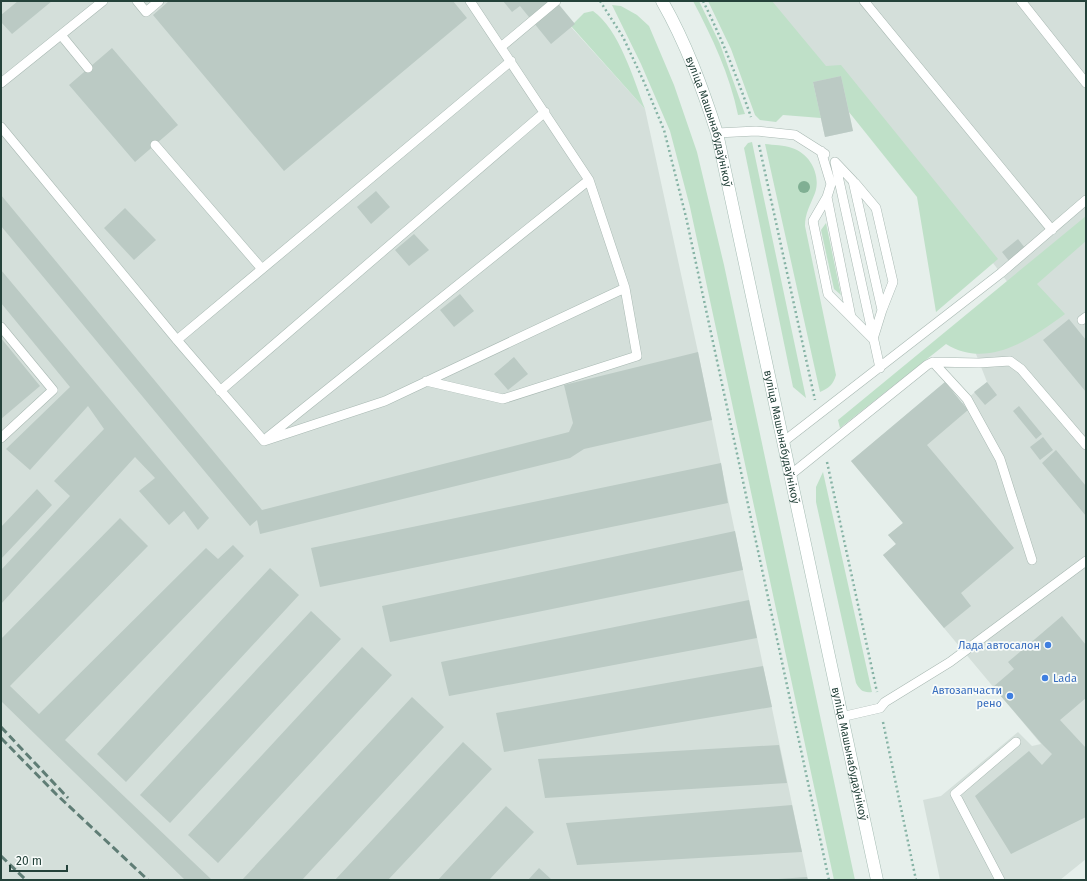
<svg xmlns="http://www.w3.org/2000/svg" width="1087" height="881" viewBox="0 0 1087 881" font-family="'Fira Sans',sans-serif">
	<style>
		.built { fill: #d4dfda }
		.green { fill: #bfe0c8 }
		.building { fill: #bbcac4 }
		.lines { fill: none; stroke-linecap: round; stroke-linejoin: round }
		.lane-casing { stroke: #a8b8b2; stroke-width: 10 }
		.secondary-casing { stroke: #a4bbb3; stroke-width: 13 }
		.path { stroke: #86b3a5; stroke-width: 2.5; stroke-dasharray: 2 3; stroke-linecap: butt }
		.lane { stroke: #fff; stroke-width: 9 }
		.secondary { stroke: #fff; stroke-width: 12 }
		.rail { stroke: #5f7d75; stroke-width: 3; stroke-dasharray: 8 4; stroke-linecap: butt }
		.tree { fill: #80af93 }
		.shop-dot { fill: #3f7fe0; stroke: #f7fbf9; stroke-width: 1.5 }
		.labels { text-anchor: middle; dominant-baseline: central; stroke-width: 3.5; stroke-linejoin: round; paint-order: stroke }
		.street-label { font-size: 11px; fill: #24423a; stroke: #f7fbf9 }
		.shop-label { font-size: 11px; fill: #366cbe; stroke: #f7fbf9; text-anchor: end }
	</style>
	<rect width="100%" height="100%" fill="#e6efeb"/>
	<path class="built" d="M1,1h555l15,26 74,82 53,243 29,142 81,386h-807z
		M748,1h338v858l-26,21h-120l-17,-80 18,-4 77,-64 14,14 9,-2 -158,-189 13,-11 -8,-9 15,-12 -52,-62 94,-79 17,21 25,-21 -11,-28 33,-70 -16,-21 -144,-151 4,19 -28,6 -12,-55z"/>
	<path class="green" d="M693,1h6l21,43 25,70 -7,1c-8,-40 -26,-78 -45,-114z
		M708,1h64l54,65 15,-1 157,194 -62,53 -19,-115 -68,-85 -8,-36 -28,6 8,36 -38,-3 -7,7 -16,-2 -5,-5 -24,-66z
		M612,5l9,1 16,9 12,11 25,59 23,67 27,113 131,615h-21l-144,-673 -20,-76 -29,-67z
		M593,11c26,18 41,69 52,98l-74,-83 13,-13z
		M752,142l54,256 -13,-11 -49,-239 4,-5z
		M765,144c9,1 19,1 27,4 19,6 29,28 23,45 -5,13 -10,20 -10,33l31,149c-3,10 -7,13 -16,17z
		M1086,216v25l-49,43 28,30c-34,25 -77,56 -119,30l-106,84 -2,-8z
		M826,223l15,72 -7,-6 -13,-59z
		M823,472l49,220c-9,1 -12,-2 -16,-9l-40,-181v-15z"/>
	<path class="building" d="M18,1h34l-40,33 -11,-12v-7z
		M169,1h284l14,17 -183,153 -131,-156z
		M503,1h53l19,23 -24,20 -31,-38 -8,6z
		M112,48l66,77 -43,37 -66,-77z
		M841,76l12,55 -28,6 -12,-55z
		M376,191l14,16 -19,17 -14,-17z
		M1,195l261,315 307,-78 4,-9 -9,-38 134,-33 14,68 -128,29 -14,9 -310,76 -3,-14 -7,6 -249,-300z
		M125,208l31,32 -22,20 -30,-32z
		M414,234l15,16 -20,16 -14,-16z
		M1018,239l7,9 -16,13 -7,-9z
		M1,270l208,248 -11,12 -14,-19 -15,14 -30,-34 16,-13 -20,-21 -134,147v-34l69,-74 -16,-15 50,-52 -16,-23 -58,64 -24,-21 64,-62 -69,-84z
		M460,294l14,17 -20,16 -14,-17z
		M1069,319l17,21v52l-43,-52z
		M1,338l39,48 -39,33z
		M514,357l14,17 -20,16 -14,-16z
		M945,382l23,28 -41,35 87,103 -53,45 10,13 -27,22 -61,-73 13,-11 -8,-9 15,-12 -52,-62z
		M987,382l10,13 -12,10 -11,-13z
		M1019,406l23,28 -6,5 -23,-28z
		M1043,437l10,13 -13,10 -10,-13z
		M1056,450l30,36v30l-44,-53z
		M721,463l7,40 -408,84 -9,-39z
		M37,489l15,16 -51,54v-32z
		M120,518l28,28 -138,140 29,28 167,-166 12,11 15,-14 11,11 -179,184 147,140h-27l-184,-179v-62z
		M735,531l8,39 -353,72 -8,-36z
		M270,568l29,27 -173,187 -29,-28z
		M749,600l8,38 -308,58 -8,-34z
		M311,611l30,28 -171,184 -30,-28z
		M1062,616l24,29v53l-26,22 26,28v69l-75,37 -36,-58 54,-45 13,14 10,-11 -10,-10 -49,-57 21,-18 -6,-7z
		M362,647l30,28 -174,188 -30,-28z
		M763,666l9,41 -268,45 -8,-39z
		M412,697l32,30 -142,153h-60z
		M463,742l29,27 -104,111h-53z
		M779,745l8,38 -242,15 -7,-39z
		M792,805l10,47 -225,13 -11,-42z
		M506,806l28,26 -45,48h-51z
		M539,868l13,12h-24z
		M807,877l1,3h-30v-1z"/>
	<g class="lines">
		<g class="lane-casing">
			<path id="lane" d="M137,1l9,11 13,-11
				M864,1l188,229
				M1021,1l65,82
				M61,35l27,33
				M501,47l55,-46
				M1,83l102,-82
				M1,127l176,213 87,101 121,-40 240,-113 -36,-108 -119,-179
				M717,133l39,-2 39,4 30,19
				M155,145l107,124
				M821,151l10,33 -4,13 -14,24 15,73 45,45 9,-29 -29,-129 -18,-19
				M835,162l45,206
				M855,183l21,25 17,74 -11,28
				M827,197l24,120
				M1082,320l4,-3
				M1,327l52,63 -52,48
				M177,340l334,-279
				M933,362l34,37 33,60 32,101
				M426,381l77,18 134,-43 -12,-68
				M220,391l325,-279
				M268,437l321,-257
				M783,442l218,-169 85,-73
				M789,476l138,-111 6,-3 46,1 31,-2 11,8 65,76
				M841,717l39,-9 5,-6 65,-40 136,-101
				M1000,880l-45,-86 61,-52"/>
		</g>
		<g class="secondary-casing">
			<g id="secondary">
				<path id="s1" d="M662,1c24,42 40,86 55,132l160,747"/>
			</g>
		</g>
		<path class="path" d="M600,1l23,36 21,45 20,48 22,87 143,663
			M703,1c19,38 34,76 48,116
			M759,145l56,255
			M827,462l50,230
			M883,722l33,158"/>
		<use href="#lane" class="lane"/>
		<use href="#secondary" class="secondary"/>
		<path class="rail" d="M1,727l67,71
			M1,738l55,56 92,86
			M1,856l25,24"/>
	</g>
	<circle class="tree" cx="804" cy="187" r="6"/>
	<g class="shop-dot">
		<circle cx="1048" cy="645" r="4"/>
		<circle cx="1045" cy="678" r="4"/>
		<circle cx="1010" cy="696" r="4"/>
	</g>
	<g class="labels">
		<g class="street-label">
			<text stroke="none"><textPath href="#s1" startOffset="130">вуліца Машынабудаўнікоў</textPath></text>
			<text stroke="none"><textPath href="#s1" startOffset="454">вуліца Машынабудаўнікоў</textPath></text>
			<text stroke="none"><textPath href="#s1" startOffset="778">вуліца Машынабудаўнікоў</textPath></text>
		</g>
		<g class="shop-label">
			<text x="1040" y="645">Лада автосалон</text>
			<text x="1053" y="678" text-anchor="start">Lada</text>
			<text x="1002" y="690">Автозапчасти<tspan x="1002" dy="13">рено</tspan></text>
		</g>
	</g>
	<rect width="1087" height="881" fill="none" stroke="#24423a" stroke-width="4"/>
	<path d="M10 865v6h57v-6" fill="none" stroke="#24423a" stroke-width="2"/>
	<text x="16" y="865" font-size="12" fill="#24423a" stroke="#f7fbf9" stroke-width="3" paint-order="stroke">20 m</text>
</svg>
